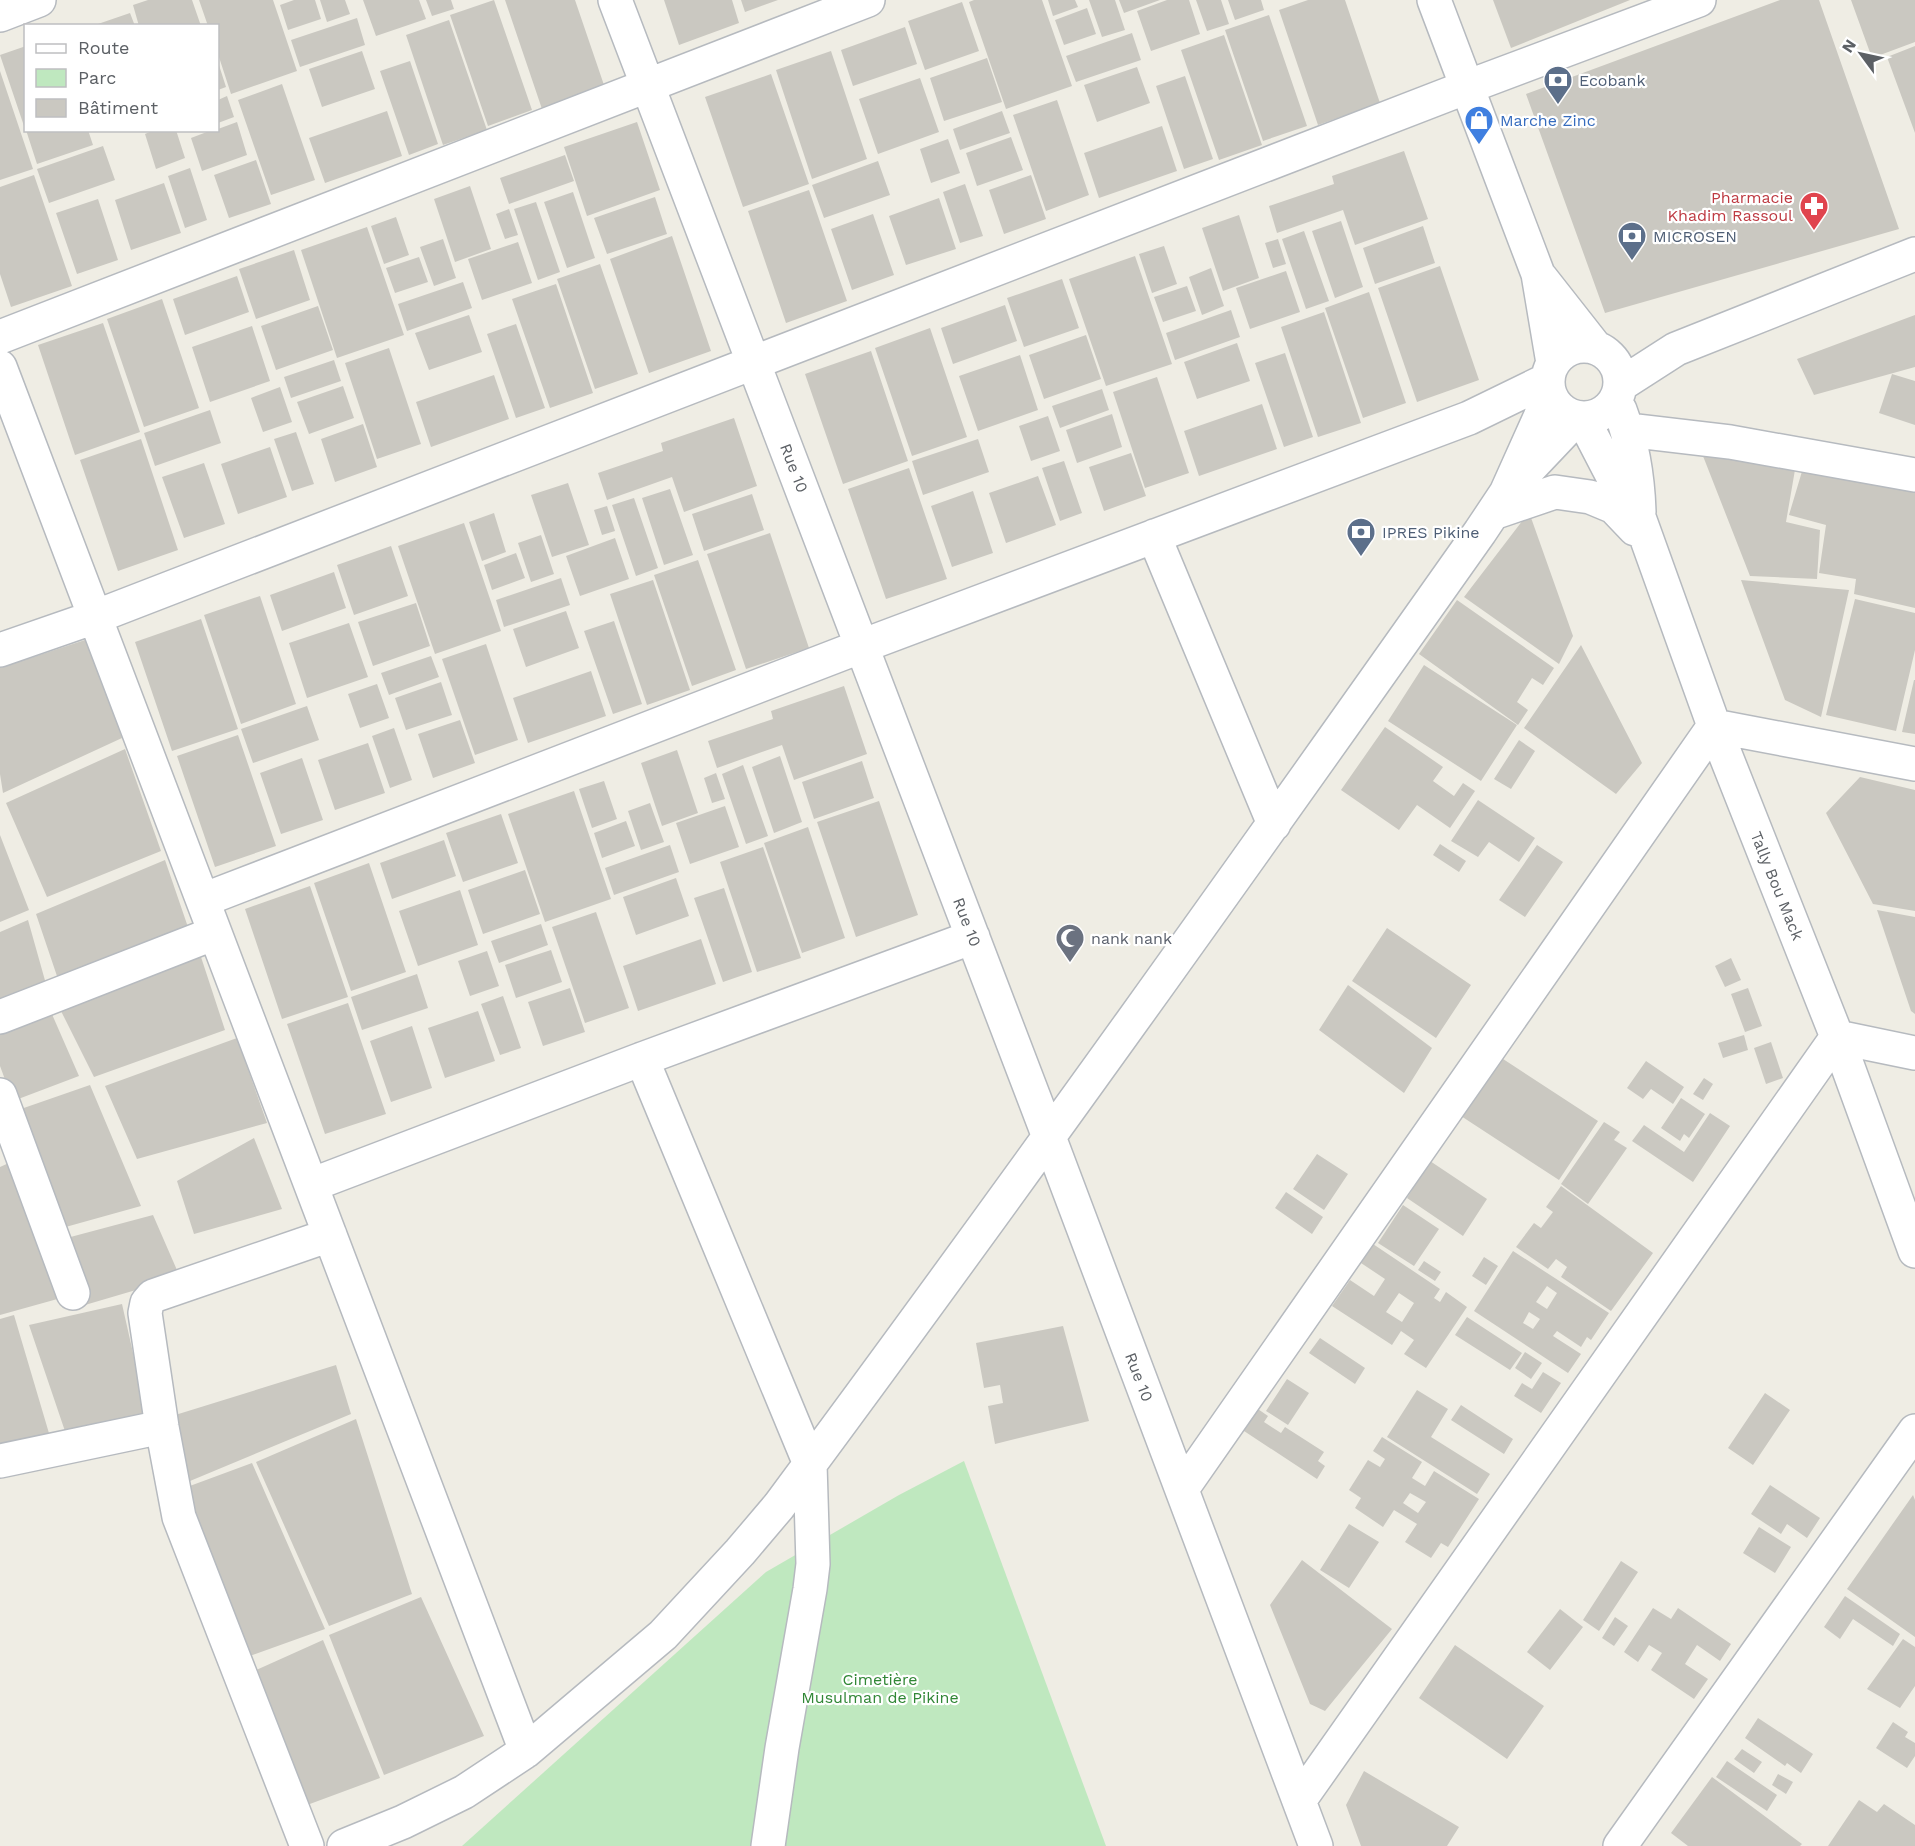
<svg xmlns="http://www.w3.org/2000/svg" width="1915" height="1846" viewBox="0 0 1915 1846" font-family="'Work Sans',sans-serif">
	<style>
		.green { fill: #bfe8bf }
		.building { fill: #cac8c1; fill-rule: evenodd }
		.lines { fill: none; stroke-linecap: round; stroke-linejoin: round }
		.minor-casing { stroke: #b6babf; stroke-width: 36 }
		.minor { stroke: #fff; stroke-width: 33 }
		.labels { text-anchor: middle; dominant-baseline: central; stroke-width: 4.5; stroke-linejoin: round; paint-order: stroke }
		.service-label { font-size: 16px; fill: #4e5e75; stroke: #fff; text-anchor: start }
		.shop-label { font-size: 16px; fill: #366cbe; stroke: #fff; text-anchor: start }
		.health-label { font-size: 16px; fill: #be3a42; stroke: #fff; text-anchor: end }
		.street-label { font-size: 16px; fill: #5c6065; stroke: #fff }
		.worship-label { font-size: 16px; fill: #5b616d; stroke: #fff; text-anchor: start }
		.park-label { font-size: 16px; fill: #318736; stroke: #fff }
	</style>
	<rect width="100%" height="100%" fill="#efede4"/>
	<path class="green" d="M964,1461l142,385h-644l304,-274 133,-77z"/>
	<path class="building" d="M148,0h44l9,26h-62l-6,-21z
		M199,0h74l24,71 -66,23 -13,-40v-28h-10z
		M294,0h21l6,19 -33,11 -8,-25z
		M320,0h25l5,14 -23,8z
		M363,0h56l7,19 -50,17z
		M426,0h25l3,9 -22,7z
		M494,0l38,110 -44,16 -38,-111z
		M505,0h70l30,88 -63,21z
		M664,0h68l7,23 -60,22z
		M741,0h37l-33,12z
		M974,0h68l30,86 -66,23 -37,-107z
		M1048,0h27l3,7 -25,9z
		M1089,0h26l10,30 -23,7z
		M1119,0h41l-36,13z
		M1167,0h22l11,34 -49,17 -14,-40z
		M1196,0h25l8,24 -22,7z
		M1228,0h33l3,10 -29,10z
		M1308,0h37l35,103 -62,22 -39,-115z
		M1493,0h137l-119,48z
		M1780,0h39l80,229 -294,84 -79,-219z
		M1851,0h64v42l-43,16z
		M962,2l17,49 -54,19 -17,-49z
		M1087,8l9,26 -32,11 -9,-25z
		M130,13l5,13h-40v-1z
		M1269,15l38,111 -44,15 -38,-111z
		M357,18l8,27 -65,22 -9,-27z
		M449,20l38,110 -44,15 -37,-110z
		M905,27l12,37 -64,22 -12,-36z
		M1132,33l9,27 -65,22 -10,-26z
		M1224,35l38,110 -43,15 -38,-110z
		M26,46v83h-1l-25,-74z
		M1915,46v87l-28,-76z
		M362,51l13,38 -53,18 -13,-38z
		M831,51l36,108 -55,20 -36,-109z
		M987,58l15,44 -58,19 -14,-43z
		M410,61l28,83 -29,11 -29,-84z
		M218,62l8,25 -8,3z
		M1137,67l13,36 -53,19 -13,-37z
		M0,71l33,98 -33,11z
		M771,74l38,110 -66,23 -38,-110z
		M1185,76l28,83 -29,10 -28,-83z
		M920,78l19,54 -61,22 -19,-55z
		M282,84l33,96 -44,15 -33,-95z
		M227,96l7,21 -16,6v-23z
		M1057,100l32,95 -43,16 -33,-96z
		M387,111l15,45 -77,27 -16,-45z
		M1002,111l8,22 -50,17 -7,-21z
		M237,122l10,33 -45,16 -11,-33 21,-8h6v-1z
		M637,122l23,68 -73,26 -23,-69z
		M1162,126l15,45 -78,27 -15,-45z
		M26,130h62l5,15 -56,19z
		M154,130h22l9,28 -29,11 -11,-35z
		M1011,137l12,33 -46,16 -11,-33z
		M948,139l12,34 -29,10 -11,-34z
		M103,146l12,34 -66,23 -12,-34z
		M1404,151l24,68 -73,26 -12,-35 -66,23 -8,-27 65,-22 -2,-8z
		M565,155l9,26 -65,23 -9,-26z
		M256,160l15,44 -42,14 -15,-43z
		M878,161l12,34 -66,23 -12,-33z
		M190,168l17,52 -22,8 -17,-52z
		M34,175l38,111 -61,21 -11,-33v-87z
		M1031,175l15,44 -42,15 -15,-44z
		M164,183l17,50 -50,17 -16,-50z
		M965,184l18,52 -23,7 -17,-51z
		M470,186l21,63 -36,13 -21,-63z
		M809,190l38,111 -61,22 -38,-112z
		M573,192l22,66 -28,10 -23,-66z
		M655,197l12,37 -60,20 -13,-36z
		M939,198l17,51 -50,16 -17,-49z
		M98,199l20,61 -41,14 -21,-61z
		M536,202l24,70 -22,8 -24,-71z
		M509,209l9,26 -13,4 -9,-25z
		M873,214l21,61 -42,15 -21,-61z
		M1239,215l20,63 -36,13 -21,-63z
		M396,217l13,38 -25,9 -13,-38z
		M1341,221l22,66 -28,11 -23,-67z
		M1423,226l12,37 -60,21 -12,-36z
		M367,227l37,108 -67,23 -36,-108z
		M1304,231l25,70 -23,8 -24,-70z
		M672,236l39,115 -62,22 -39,-114z
		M443,239l13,39 -22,8 -14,-39z
		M1278,239l8,25 -13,4 -8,-25z
		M518,242l14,41 -50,17 -14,-41z
		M1164,246l13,38 -25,9 -13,-39z
		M294,250l16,50 -54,19 -17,-50z
		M1135,256l37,108 -66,22 -37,-107z
		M419,257l9,25 -33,11 -9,-25z
		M600,264l38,110 -43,15 -38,-110z
		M1440,266l39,114 -62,22 -39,-114z
		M1211,268l13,38 -22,9 -13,-38z
		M1286,271l14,41 -50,17 -14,-41z
		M237,276l12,36 -64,23 -12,-36z
		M1062,279l17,49 -55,19 -17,-49z
		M463,282l9,26 -65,23 -9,-27z
		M556,284l37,109 -43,15 -38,-109z
		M1187,286l9,25 -33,11 -9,-25z
		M1369,292l37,111 -43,15 -38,-110z
		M162,299l37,109 -55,19 -37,-108z
		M1005,305l12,36 -64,23 -12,-36z
		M318,306l15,44 -57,20 -15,-44z
		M1231,310l9,27 -65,23 -9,-27z
		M1324,312l37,111 -43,14 -37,-110z
		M469,315l13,37 -53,18 -14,-37z
		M1915,315v52l-101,28 -17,-36z
		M103,323l37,109 -65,23 -37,-110z
		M516,324l29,84 -29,10 -29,-84z
		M252,326l18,55 -60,21 -18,-55z
		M930,328l37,109 -55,19 -37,-108z
		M1086,335l15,44 -57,20 -15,-44z
		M1237,343l13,38 -53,18 -13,-37z
		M389,348l32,96 -44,15 -32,-96z
		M871,351l37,110 -65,23 -38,-110z
		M1285,353l28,84 -29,10 -29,-84z
		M1020,355l18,55 -60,21 -19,-55z
		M334,360l7,21 -50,17 -7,-21z
		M1892,374l23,7v44l-36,-12z
		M494,375l15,44 -78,28 -15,-45z
		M1157,377l32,96 -44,15 -32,-96z
		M343,386l11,32 -45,16 -12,-32z
		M280,387l12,35 -29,10 -12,-34z
		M1102,389l7,21 -49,18 -8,-22z
		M1262,404l15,45 -78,27 -15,-45z
		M210,410l11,33 -66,23 -11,-33z
		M1112,414l10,33 -45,16 -11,-33z
		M1048,416l12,35 -29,10 -12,-35z
		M734,418l23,68 -73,26 -12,-35 -65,23 -9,-27 65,-22 -2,-8z
		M363,424l14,43 -42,15 -14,-43z
		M296,432l18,52 -22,7 -18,-52z
		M141,439l37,111 -60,21 -38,-111z
		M978,439l11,33 -66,23 -11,-34z
		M270,447l17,50 -49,17 -17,-50z
		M1131,453l15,43 -42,15 -15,-44z
		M1703,456l93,8 -10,58 34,8 -3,49 -67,-3z
		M1064,461l18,52 -22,8 -18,-53z
		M204,463l21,61 -41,14 -22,-61z
		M909,468l38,111 -61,20 -38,-110z
		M1803,468l112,23v117l-61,-14 2,-15 -37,-6 7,-48 -37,-10z
		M1038,476l18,49 -50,18 -17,-50z
		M568,483l21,62 -37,12 -21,-62z
		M670,489l23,66 -29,10 -22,-67z
		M973,491l20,62 -41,14 -21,-61z
		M752,494l12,36 -60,21 -12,-37z
		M634,498l24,70 -22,8 -24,-71z
		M607,506l8,25 -13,4 -8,-25z
		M1529,512l44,124 -14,28 -95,-67z
		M494,513l12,39 -24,9 -13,-39z
		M464,523l37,108 -66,23 -37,-108z
		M770,533l39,115 -63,21 -39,-115z
		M541,535l13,39 -23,8 -13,-39z
		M615,538l14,41 -49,17 -14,-40z
		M391,546l17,50 -54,19 -17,-50z
		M516,553l9,25 -33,12 -8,-25z
		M698,560l38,110 -44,16 -38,-111z
		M334,572l12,36 -64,23 -12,-36z
		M561,578l9,27 -66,22 -8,-27z
		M653,580l37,110 -43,15 -37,-111z
		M1741,580l108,10 -28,127 -36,-17z
		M260,596l36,108 -55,20 -37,-109z
		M1855,599l60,14v37l-19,81 -70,-16z
		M1457,600l97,68 -11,17 -11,-7 -15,24 11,8 -10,15 -99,-71z
		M416,603l14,43 -57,20 -15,-44z
		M566,611l13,37 -53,19 -13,-38z
		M201,619l37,110 -66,22 -37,-109z
		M614,621l28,83 -29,10 -29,-83z
		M349,623l19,54 -61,21 -18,-55z
		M88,639l34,99 -119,55 -3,-19v-106z
		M486,644l32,96 -43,15 -33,-96z
		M1581,645l61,118 -26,31 -92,-66z
		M431,656l8,21 -50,18 -8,-22z
		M1424,665l93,60 -36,56 -93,-60z
		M591,671l15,45 -78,27 -15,-45z
		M1914,680h1v54l-13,-2z
		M441,682l11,33 -46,15 -11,-32z
		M377,684l12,34 -29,10 -12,-34z
		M844,686l23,68 -73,26 -12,-35 -65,23 -9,-27 65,-22 -2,-8z
		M307,706l12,34 -66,23 -12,-34z
		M460,720l15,43 -42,15 -15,-44z
		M1385,727l58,40 -10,14 21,15 9,-13 12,8 -25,37 -33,-23 -18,25 -58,-40z
		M394,728l18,52 -22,8 -18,-52z
		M238,735l38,111 -61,21 -38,-111z
		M1519,740l16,11 -24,38 -17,-10z
		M368,743l17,50 -50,17 -17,-50z
		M125,749l36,102 -114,46 -41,-94z
		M677,750l21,63 -36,13 -21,-63z
		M780,756l22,66 -28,11 -22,-66z
		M302,758l21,62 -42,14 -21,-61z
		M862,761l12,37 -60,21 -12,-37z
		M743,765l25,71 -22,8 -24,-70z
		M716,773l9,26 -13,4 -8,-25z
		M1860,777l55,13v121l-42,-7 -47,-91z
		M604,781l13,38 -25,9 -13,-39z
		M574,791l37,108 -66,23 -37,-108z
		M1478,800l57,38 -16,24 -30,-20 -11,15 -27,-16z
		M879,801l39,114 -62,22 -39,-115z
		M650,803l14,39 -23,8 -13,-39z
		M725,806l14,41 -49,17 -14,-41z
		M501,814l17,49 -55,19 -17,-49z
		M626,821l9,25 -33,12 -8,-25z
		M808,827l37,111 -43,15 -38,-110z
		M0,835l29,75 -29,12z
		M444,840l12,36 -64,23 -12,-36z
		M1440,844l26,17 -7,11 -26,-17z
		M670,845l9,27 -65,23 -9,-27z
		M1537,845l26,17 -38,55 -26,-17z
		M763,847l38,111 -44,14 -37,-110z
		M165,860l25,73 -131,49 -23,-68z
		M369,863l37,109 -55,19 -37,-108z
		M525,870l15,44 -57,20 -15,-44z
		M676,878l13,38 -53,19 -13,-38z
		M310,886l38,111 -66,22 -37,-110z
		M724,888l28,84 -29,10 -29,-84z
		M460,890l18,55 -60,21 -19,-55z
		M1877,910l38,7v97l-4,-3z
		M596,912l33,96 -44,15 -33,-96z
		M28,920l18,64 -46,18v-70z
		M541,924l7,21 -49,18 -8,-22z
		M1387,928l84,57 -35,53 -84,-57z
		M701,939l15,45 -78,27 -15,-45z
		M551,950l11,32 -46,16 -11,-33z
		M487,951l12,35 -29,10 -12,-35z
		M201,957l24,73 -131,47 -34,-68z
		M1731,958l10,22 -16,7 -10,-21z
		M417,974l11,34 -66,22 -11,-33z
		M1348,985l84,63 -28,45 -85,-63z
		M570,988l15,44 -42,14 -15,-44z
		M1748,988l14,38 -17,6 -14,-38z
		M503,996l18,52 -21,7 -19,-51z
		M348,1003l38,111 -61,20 -38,-110z
		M478,1011l17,50 -50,17 -17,-50z
		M51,1012l28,64 -66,25 -13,-35v-37z
		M412,1026l20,62 -41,14 -21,-61z
		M1744,1035l4,15 -25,8 -5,-15z
		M237,1038l30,85 -130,36 -32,-73z
		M1771,1042l12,36 -17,6 -12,-36z
		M1500,1057l98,64 -39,59 -98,-64z
		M1646,1061l38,26 -11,17 -22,-15 -8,10 -16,-11z
		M1704,1078l9,6 -10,16 -10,-6z
		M90,1085l51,121 -79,22 -44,-118z
		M1681,1098l24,16 -16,24 -5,-4 -4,7 -19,-13z
		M1710,1113l20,13 -37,56 -61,-41 12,-16 40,27z
		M1604,1122l16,10 -6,8 13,8 -39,56 -27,-20z
		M254,1138l28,71 -88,25 -17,-53z
		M1317,1154l31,20 -24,36 -31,-21z
		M1430,1161l57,38 -24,37 -56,-38z
		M11,1162l50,136 -61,17v-148z
		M1561,1186l92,67 -42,58 -50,-34 6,-10 -11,-8 -8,10 -32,-22 18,-24 7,5 12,-16 -7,-5z
		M1286,1192l37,25 -11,17 -37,-26z
		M1403,1205l36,24 -25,37 -36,-23z
		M153,1215l27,62 -95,28 -22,-66z
		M1373,1244l67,45 -6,9 6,4 6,-10 21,15 -41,61 -22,-14 10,-14 -13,-9 -9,14 -60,-39 18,-26 24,16 11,-17 -24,-16zM1399,1293l15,10 -12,19 -16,-10z
		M1513,1251l96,62 -18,27 -4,-3 -6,10 -24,-16 -4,5 28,18 -13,19 -94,-62zM1547,1286l10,7 -10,16 -11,-7zM1529,1312l11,7 -7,10 -10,-6z
		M1484,1257l14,9 -12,19 -14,-9z
		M1424,1261l17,11 -6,9 -17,-11z
		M122,1304l27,120 -80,19 -40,-118z
		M14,1315l37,125 -51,12v-133z
		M1467,1317l55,36 -12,17 -55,-35z
		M1063,1326l26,95 -94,23 -7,-38 15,-3 -3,-18 -16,3 -8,-45z
		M1320,1338l45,30 -10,16 -46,-31z
		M1525,1352l17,11 -11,16 -16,-11z
		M336,1365l15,49 -161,67 -18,-65z
		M1543,1372l18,11 -20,30 -27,-17 8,-13 10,6z
		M1287,1379l22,14 -21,32 -22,-14z
		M1417,1390l31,19 -17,28 59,37 -13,20 -90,-57z
		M1765,1393l25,17 -37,55 -25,-17z
		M1461,1405l52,34 -9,15 -53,-34z
		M1255,1407l13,9 -4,6 17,11 4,-6 39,25 -6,9 7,5 -8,13 -76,-50z
		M356,1419l56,175 -83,32 -73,-164z
		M1382,1437l40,25 -10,16 13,8 9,-15 45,28 -31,48 -7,-4 -10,15 -26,-16 12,-18 -23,-14 -11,17 -28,-19 6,-10 -12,-8 19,-30 12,7 5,-8 -12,-8zM1410,1493l16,9 -8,11 -15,-10z
		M252,1463l73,166 -81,29 -65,-168z
		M1770,1485l50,33 -13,20 -20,-14 -6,10 -30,-20z
		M1913,1495l2,5v137l-68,-48z
		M1349,1524l30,18 -30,46 -29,-18z
		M1759,1527l32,20 -16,26 -32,-20z
		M1302,1560l90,69 -67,82 -15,-7 -40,-99z
		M1621,1561l17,11 -39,59 -16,-11z
		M1845,1596l55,38 -7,12 -40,-27 -13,20 -16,-12z
		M421,1597l63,139 -100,39 -55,-140z
		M1653,1608l18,11 7,-11 53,36 -11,17 -23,-16 -12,19 23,15 -14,20 -43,-29 11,-17 -13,-8 -11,17 -14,-10z
		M1560,1609l23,18 -33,43 -23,-18z
		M1615,1617l13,9 -14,20 -12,-8z
		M1903,1639l12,8v39l-15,22 -33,-19z
		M323,1640l57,138 -81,30 -54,-133z
		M1455,1645l89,61 -37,53 -88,-61z
		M1758,1718l55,36 -12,19 -14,-10 -2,3 -40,-28z
		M1893,1722l15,10 -3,5 10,6v13l-8,12 -31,-20z
		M1742,1749l20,13 -8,11 -20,-14z
		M1727,1761l50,34 -10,16 -51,-34z
		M1364,1771l95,56 -12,19h-86l-15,-41z
		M1778,1774l15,8 -7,12 -14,-9z
		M1712,1777l90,67 -2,2h-112l-17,-13z
		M1859,1800l18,12 7,-8 31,21v21h-87z"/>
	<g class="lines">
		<g class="minor-casing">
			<path id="minor" d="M615,0l434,1137 267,709
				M1434,0l104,274 15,89
				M0,15l39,-15
				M1541,278l55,70
				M0,337l868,-337
				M1548 382a36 36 0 1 1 72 0a36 36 0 1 1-72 0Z
				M0,367l526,1384
				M1620,385l56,-36 239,-95
				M1620,410c12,32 18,68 19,102
				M1583,419l42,81 15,20 74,206 123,311 78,214
				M1628,430l102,12 185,33
				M1522,476l55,-58
				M1493,513l62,-21 35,5 24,10 21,22
				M1154,536l120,288
				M0,650l95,-33 1372,-530 232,-87
				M203,900l659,-254 607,-228 78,-38
				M0,1017l215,-84
				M642,1059l168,405 3,100 -3,25 -28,159 -14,98
				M0,1095l73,198
				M311,1185l331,-126 331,-122
				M0,1461l162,-34
				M1182,1489l532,-763 201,38
				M1299,1801l538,-764 78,16
				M307,1846l-128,-329 -17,-90 -17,-114 2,-10 6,-7 177,-61
				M344,1846l59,-24 61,-30 62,-41 137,-116 77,-83 39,-46c238,-321 470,-647 701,-974l26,-39 44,-98
				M1620,1846l295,-415"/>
		</g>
		<use href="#minor" class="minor"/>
	</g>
	<defs>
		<g id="bank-pin" transform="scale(1.5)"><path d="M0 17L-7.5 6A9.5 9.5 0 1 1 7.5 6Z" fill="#5c6f8a" stroke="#fff"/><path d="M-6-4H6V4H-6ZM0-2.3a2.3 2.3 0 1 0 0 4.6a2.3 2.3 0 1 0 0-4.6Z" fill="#fff"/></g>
		<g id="shop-pin" transform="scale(1.5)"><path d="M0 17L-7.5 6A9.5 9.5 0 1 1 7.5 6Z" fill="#3f7fe0" stroke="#fff"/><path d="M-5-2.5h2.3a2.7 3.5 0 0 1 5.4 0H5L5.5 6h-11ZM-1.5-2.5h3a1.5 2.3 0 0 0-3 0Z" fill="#fff"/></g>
		<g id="pharmacy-pin" transform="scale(1.5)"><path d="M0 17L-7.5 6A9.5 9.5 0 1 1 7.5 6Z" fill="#e0444e" stroke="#fff"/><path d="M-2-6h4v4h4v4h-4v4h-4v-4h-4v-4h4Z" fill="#fff"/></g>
		<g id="mosque-pin" transform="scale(1.5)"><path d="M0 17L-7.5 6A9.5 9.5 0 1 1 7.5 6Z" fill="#6b7280" stroke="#fff"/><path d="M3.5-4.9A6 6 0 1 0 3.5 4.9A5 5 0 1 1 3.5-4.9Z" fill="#fff"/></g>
	</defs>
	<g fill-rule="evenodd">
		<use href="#bank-pin" x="1558" y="80"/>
		<use href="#shop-pin" x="1479" y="120"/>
		<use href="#pharmacy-pin" x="1814" y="206"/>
		<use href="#bank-pin" x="1632" y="236"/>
		<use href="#bank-pin" x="1361" y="532"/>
		<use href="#mosque-pin" x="1070" y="938"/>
	</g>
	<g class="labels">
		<g class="service-label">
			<text x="1579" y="80">Ecobank</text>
			<text x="1653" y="236">MICROSEN</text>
			<text x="1382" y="532">IPRES Pikine</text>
		</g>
		<g class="shop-label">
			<text x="1500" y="120">Marche Zinc</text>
		</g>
		<g class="health-label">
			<text x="1793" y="197">Pharmacie<tspan x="1793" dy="18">Khadim Rassoul</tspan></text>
		</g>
		<g class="street-label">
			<text transform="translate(794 468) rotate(69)">Rue 10</text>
			<text transform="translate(1777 886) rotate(68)">Tally Bou Mack</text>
			<text transform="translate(967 922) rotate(69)">Rue 10</text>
			<text transform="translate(1139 1377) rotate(69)">Rue 10</text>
		</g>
		<g class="worship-label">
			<text x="1091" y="938">nank nank</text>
		</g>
		<g class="park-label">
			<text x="880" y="1679">Cimetière<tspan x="880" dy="18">Musulman de Pikine</tspan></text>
		</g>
	</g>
	<rect x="24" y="24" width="195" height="108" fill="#ffffff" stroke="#bebfc1" stroke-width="1.5"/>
	<rect x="36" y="44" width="30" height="9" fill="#ffffff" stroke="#bebfc1" stroke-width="1.5"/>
	<text x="78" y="54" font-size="18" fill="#5c6065">Route</text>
	<rect x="36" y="69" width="30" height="18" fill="#bfe8bf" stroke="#bebfc1" stroke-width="1.5"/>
	<text x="78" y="84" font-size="18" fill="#5c6065">Parc</text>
	<rect x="36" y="99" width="30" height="18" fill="#cac8c1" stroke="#bebfc1" stroke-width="1.5"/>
	<text x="78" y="114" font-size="18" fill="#5c6065">Bâtiment</text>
	<g transform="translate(1861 54) rotate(303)" stroke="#ffffff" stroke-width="4.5" paint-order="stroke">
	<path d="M0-4.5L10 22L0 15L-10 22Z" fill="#5c6065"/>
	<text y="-9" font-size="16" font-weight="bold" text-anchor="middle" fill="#5c6065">N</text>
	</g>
</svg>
